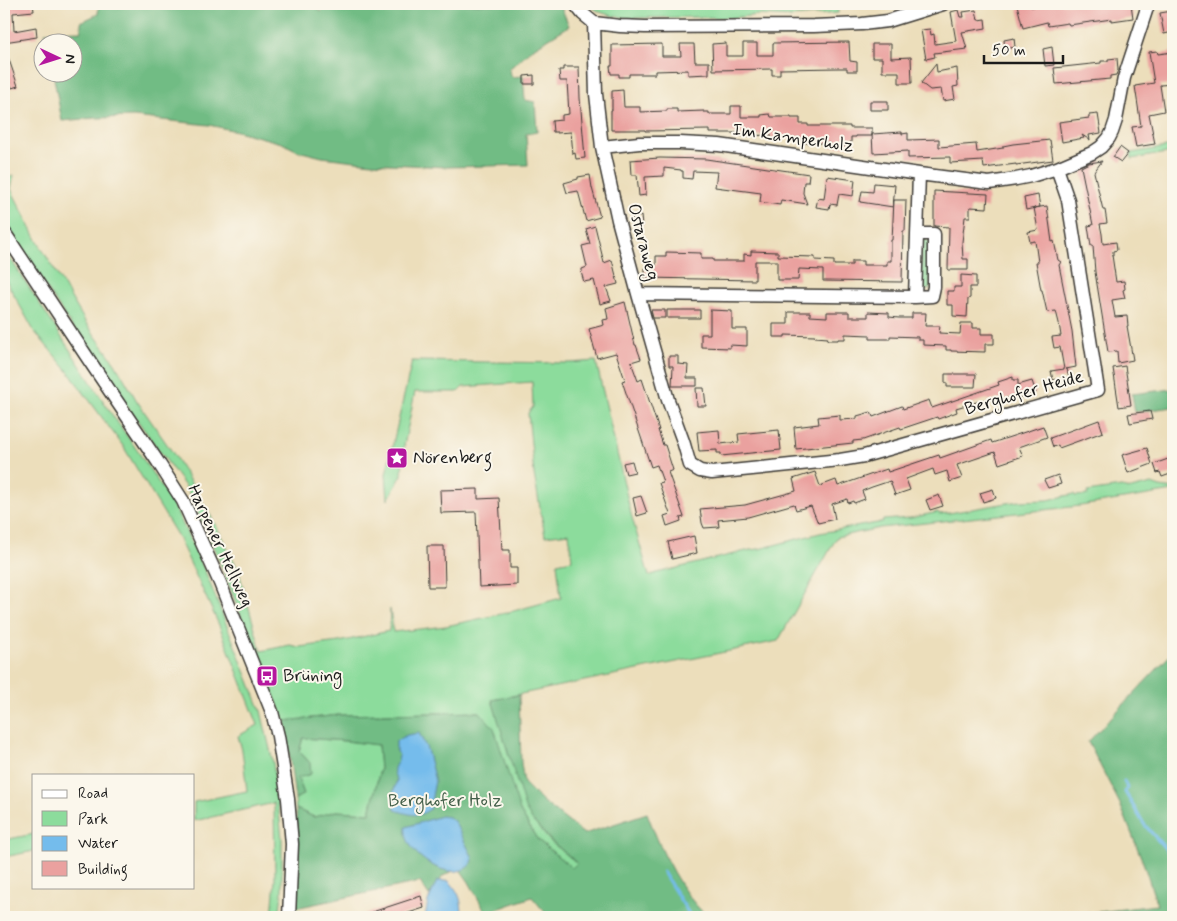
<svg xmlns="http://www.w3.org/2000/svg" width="1177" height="921" viewBox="0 0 1177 921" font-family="Mynerve,sans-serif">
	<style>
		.green { fill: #8cdc9c; stroke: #547c5c }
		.forest { fill: #71bc84; stroke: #466c50 }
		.water { fill: #74bcec; stroke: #486c84 }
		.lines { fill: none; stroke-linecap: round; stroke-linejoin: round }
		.stream { stroke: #74bcec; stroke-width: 3 }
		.building { fill: #eaa19f }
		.minor-casing { stroke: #3b3934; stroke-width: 15 }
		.minor { stroke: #fff; stroke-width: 12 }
		.labels { text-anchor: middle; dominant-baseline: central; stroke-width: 4; stroke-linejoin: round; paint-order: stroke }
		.street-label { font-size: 18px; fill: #1c1c1c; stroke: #fbf7ec }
		.poi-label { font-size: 18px; fill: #1c1c1c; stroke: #fbf7ec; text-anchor: start }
		.park-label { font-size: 18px; fill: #435f49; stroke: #fbf7ec }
	</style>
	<rect width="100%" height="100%" fill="#fbf7ec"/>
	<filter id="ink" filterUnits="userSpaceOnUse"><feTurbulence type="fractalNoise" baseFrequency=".02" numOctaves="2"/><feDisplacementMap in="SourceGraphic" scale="10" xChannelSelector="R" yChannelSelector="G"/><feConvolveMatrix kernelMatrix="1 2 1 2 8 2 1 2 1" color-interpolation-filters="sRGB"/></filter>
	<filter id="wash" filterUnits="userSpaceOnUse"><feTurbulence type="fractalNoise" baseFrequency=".0096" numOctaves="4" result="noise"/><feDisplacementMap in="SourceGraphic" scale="20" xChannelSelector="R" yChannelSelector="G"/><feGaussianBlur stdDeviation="1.12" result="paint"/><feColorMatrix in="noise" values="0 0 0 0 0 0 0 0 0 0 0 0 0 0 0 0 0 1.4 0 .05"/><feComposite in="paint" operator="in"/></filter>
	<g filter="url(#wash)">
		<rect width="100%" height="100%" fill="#ecdebb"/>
		<path class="green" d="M587,4h251v9l-47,4 -32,-2 -29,3 -30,-1 -69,1 -19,-2 -12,-4z
			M1173,146v6l-41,7 -1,-6z
			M14,175l-3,14 27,53 48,81 29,40 22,38 36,52 39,65 26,51 23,82 29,-6 9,2 40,-5 50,-11 1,-22 3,23 53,-6 60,-13 55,-15 -4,-35 15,-3 -3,-27 -24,3 -11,-62 -6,-61 5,-6 -1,-25 -69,5 -5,5h-43l-12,59 -1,24 -14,25 -2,-26 26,-113 157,2 27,-2 35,153 18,62 8,-3 93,-23 9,-1 61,-16 63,-11v-2l28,-2 27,-6 1,2 10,-1 70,-12 29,-1 26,-6 1,2 13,-1 -1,-3 34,-5 10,2 21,-5 8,3 13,2v2l-93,15 -200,22 -43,9 -59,104 -286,59 40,120 18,21 27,22 -5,5 -35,-29 -17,-28 -40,-99 -141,3 -54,6 -29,-67 -39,-99 -30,-66 -89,-123 -90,-136 -4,-7v-43z
			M925,239l5,3v47l-9,2v-51z
			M4,249l109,167 24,34 37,56 31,65 56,140 12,51 9,76v55l-3,24h-7l3,-38 -1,-76 -80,18v-19l53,-11 -5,-41 -4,-14 20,-11 -39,-100 -42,-90 -54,-89 -56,-76 -33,-39 -30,-54z
			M303,738l43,3 32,4 2,24 -10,44 -34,-2 -22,6 -18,-8 -1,-10 9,-5 -6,-16 12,-15 -11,-12z
			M34,834v17l-30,6v-17z"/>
		<path class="forest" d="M99,4h216l5,8 7,-8h233l9,22 -36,22 -24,21 3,8 11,-1 2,24 10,2 2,30 -11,2 2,31 -81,2 -75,-4 -50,-6 -24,-6 -16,-8 -41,-11 -32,-7 -75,-8 -40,1 -32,3 -9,-48 19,-1v-30h-25l-2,-10 36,-1v-9l17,-8z
			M1173,389v18l-38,5 -3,-18z
			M1173,652v265h-117l101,-12 -13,-40 -24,-61 -32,-62z
			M519,695l2,68 3,20 19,19 41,32 63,-21c12,32 26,65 48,91 4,5 9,9 14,13h-160l-17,-20 -46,16 -17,-31 -10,-14 -16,8 -14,20 -9,-14 -125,26 4,-44 -3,-55 18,8 22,-6 34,2 10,-44 -2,-24 -32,-4 -43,-3 -4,13 11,12 1,11 -13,4 6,16 -9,5 -10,-78 54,-6 141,-3 14,16 26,83 7,12 10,16 35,29 5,-5 -26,-22 -19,-21 -7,-12 -33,-108z"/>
		<path class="water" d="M419,733l8,16 8,32 -4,21v6c-12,11 -23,6 -36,2l-2,-17 4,-13c-8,-14 1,-13 2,-25l-3,-3v-11l11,-6z
			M441,816l7,1 6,4 18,35 1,5c-17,28 -72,-7 -67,-34z
			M437,881h12c11,12 13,20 13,36h-37l3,-16z"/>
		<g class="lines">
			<path class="stream" d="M1124,781l3,7 -2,4 19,32 25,29 4,-1
				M663,872l28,45
				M1172,917l1,-11"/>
		</g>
		<g id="blocks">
			<path class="building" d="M4,4h29l1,7 -21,2 1,18 22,-4 1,10 -33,5z
				M1023,4h7l1,3 23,-3h77l2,14 -21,3v-2l-43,6 -1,-2 -20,3 -1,-4 -24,6 -6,-23z
				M958,10l2,7h4l-1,-5 13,-2 2,10 7,-1 1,9 -24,4 5,17 -33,4 1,4 -9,2 -5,-29 9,-1 1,6 3,-1 1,10 21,-3 -5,-29z
				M1172,11v3l1,-1v19l-9,2 -4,-21z
				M1014,38l1,9 -10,2 -1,-9z
				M849,42l1,19 7,1v9h-10v-3h-8l-59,1v6h-8v-6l-59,1 -1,-26 14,-1v13h17v-13h14v12h16v-12z
				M662,44v12h19l-1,-12h14l1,18h14v12l-21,1v-5l-33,1v3h-26v3h-10v-3h-8l-1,-8h2v-21z
				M872,44h19v14l20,-1 1,26h-13v-11h-17v-14h-10z
				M1052,47l2,18 -9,1 -2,-17z
				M4,48h1l13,38 -6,2 -8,-19z
				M1157,51l1,3 15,-2v32l-13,1 4,26 -15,3 6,30 -19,3 -4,-20 9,-1 -6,-40 19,-3 -5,-31z
				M1117,58l1,12 -2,5 -6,1v3l-54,5 -2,-16 47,-5v-2h7v-2z
				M936,64l1,8 20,-4 1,18 -5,1 2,12 -12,2 -2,-12 -11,1 -9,-7z
				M563,67h16l1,31 5,60 -9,1 -1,-6 -2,1 -2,-22 -14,1v-1h-4l-1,-11 10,-1v-5l7,-1 -2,-33h-7l-1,-11h4z
				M534,75v9h-10v-8z
				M623,90l1,17h16v5l27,-1v-2h10v3l27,-1v1h5v2h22v-8h10v11h20v-2l9,-1 1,3h20v1h9v6h8v2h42v2h22v8h-16v1h-5v9l-21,1 -1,-4h-28v-5l-30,1v-4l-30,1v-3h-31v-3l-65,1v-1h-34v-20h1v-19z
				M870,101h18v9h-18z
				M1098,114l3,19 -12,2 1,5 -8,-5 2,3 -22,4 -3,-20 30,-4v-3z
				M902,132v2l6,-1v7l31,-1v8l37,-3 1,8 26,-4v-2l10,-2 37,-4 3,20 -37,5v-1l-32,4 -1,-7 -33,2v-6l-42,1v-7l-35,2 -1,-19z
				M1120,147l8,6 -7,9 -8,-5z
				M660,158l46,1 103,15 -1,8h-4l-1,11 4,11 -26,-4 -1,5 -20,-3 1,-9 -46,-6 2,-15 -24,-1 -1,8 -9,-1v-7h-2v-1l-17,-2v8l-19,1 1,18 -7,1 -2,-21h-6l-1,-15z
				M1102,161l-8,11 9,38h2l2,13 -7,1 2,10 1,10 13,-2 1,8 -4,1v4h-1l4,27 8,-1 1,8 -2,1 2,8 -13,2 3,17 12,-1 1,10h-1l6,34 -15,3 -1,-12 -9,1 -13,-80 -2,-26h-2l-3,-20 5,-1 -12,-58 8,-4z
				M590,175l2,13 8,29 -14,4 -8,-30 -11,2 -3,-10 14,-4v-2z
				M827,176l28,4 -2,16 -14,-2 -2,11 -7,-1 -1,5 -13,-2 2,-9 6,1z
				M874,183l21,2 -2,22 -33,-5 2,-11 11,1z
				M934,191l54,3 -1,14 -17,-1v10h-5l-3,25 1,17h5v11h-20l1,-43 -15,-1z
				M1038,195l2,12 -14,3 -2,-12z
				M894,200h12l-1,31h-2l-1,51 -79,-1v-11l-24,-1 -1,11h-21v-19h-22v19l-110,-2v-11l11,-1v-10h10v-4l35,1v6h12v2h31v-7l7,1v-4l27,1v4l37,1v3l19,1v4h18v-4h11v4h24v-4h4v-21h1z
				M1047,206l5,36 2,-1 4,19 3,2 -2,3 13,66 4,36 -10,2h1l2,8 -16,3 -2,-9 13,-2 -4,-22 -6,1 -2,-11 9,-1 -2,-13 -3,-12 -9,1 -5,-22h-1l-5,-28h2l-3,-21 -5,1 -2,-10 10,-2 -4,-22z
				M641,216l1,10 -8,1 -2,-9z
				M595,226l9,37 8,-3 6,24 -12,3 5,14 -11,3 -6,-24 -10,2 -3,-10h1v-3l5,-2 -5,-21 8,-2 -4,-15z
				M961,275l15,1v11h-6v11l-2,1 -1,18 -14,-1v-11h-6v-14h7v-4h7z
				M625,302l10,43h1l5,14 -10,3 7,19 4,-2 17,51h-1l5,15h2l7,22 1,3 -5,2 16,45 -4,1 1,3 -14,5 -3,-10 6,-2 -11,-31 4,-1 -6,-17 -6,2 -29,-86 3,-1 -9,-27 -19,5 -8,-29 15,-4 -1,-5 5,-1 -2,-11z
				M651,310h14v8h-12z
				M667,310h33v8h-33z
				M710,310l22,1v18h15v17l-17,-1v3l-29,-1v-13h9z
				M788,312h22v4l17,1v-5h22v5h19v-5l21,1v4l10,1h13v-5h14l-1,13h15l-1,7 21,1 1,-11h12v5h8v6h13v10h-9v8l-34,-1v-1h-5v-4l-23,-1v-5h-5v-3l-28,-1v3h-20v-4l-25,-1v5h-7v1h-11l1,-2 -13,-1v-1l-30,-1v2h-12v-13h15z
				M669,356h9v8l10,1 -1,13h10v8h-25l1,-20h-4z
				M1125,366l6,39 -12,2 -6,-39z
				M945,374h31l-1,13h-28v-4h-2z
				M1013,377v3h5v5l14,-4 4,12 -14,4 -34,3 -1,-1 -31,9 1,4 -19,7 -1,-2 -36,12 -1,-2 -37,13 -10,1v2l-57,6 -2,-22 25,-3 -1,-7 22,-2v5l17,-1v-3l14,-4 2,5 29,-11 1,3 26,-9 3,8 67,-23 -1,-3z
				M696,388h8l2,18h-9z
				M1150,411l2,8 -22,4 -2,-9z
				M1099,420l4,12 -44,16 -1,-3 -5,2 -3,-9z
				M1043,426l4,11 -28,10 4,9 -24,8 -4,-12 -38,13 5,13 -12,4 -3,-11 -12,4 -2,-6 -27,10 4,11 -15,5 -5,-14 -18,6 -10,4 3,8 -11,4 -1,-2 -5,2 -1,-4 -15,5 3,15 -17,4 -7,-17 -15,4 -2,-6 -46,13 -30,3 1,7 -15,1 -2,-5 -2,-14 45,-4 51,-14 -3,-12 22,-7 5,14 16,-6 2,6 49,-17 1,3 51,-17 1,3 51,-18 1,3z
				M719,430l1,14 19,-2 -1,-8 41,-4 2,20 -60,6v-3h-4v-3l-18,1 -2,-19z
				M1147,448l5,16 -24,9 -6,-18z
				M1171,458l2,7v8l-11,4 -2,-5 -3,1 -3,-9z
				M632,461l3,11 -9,2 -3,-11z
				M1058,475l3,9 -13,4 -4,-8z
				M478,489v10l21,-1 3,52h8v18h7v17l-38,2 -3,-75 -35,1 -1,-23z
				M993,489l3,9 -13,4 -3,-9z
				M939,495l4,11 -13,4 -4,-10z
				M641,496l6,17 -10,3 -4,-18z
				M694,536l3,17 -25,6 -4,-17z
				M427,546h17l1,41h-17z
				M421,896l3,12 -28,9h-35l-1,-1z"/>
		</g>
	</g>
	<g filter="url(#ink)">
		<use href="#blocks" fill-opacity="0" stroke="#3b3934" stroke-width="1"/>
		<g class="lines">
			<g class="minor-casing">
				<path id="minor" d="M575,4l8,10 11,9 26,3 25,1 169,-1 48,-2 26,-3 55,-17
					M594,23l2,71 6,53 16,73 20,74 30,106 15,41 7,24 10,6 12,2 128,-13 24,-4 234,-66 -30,-190 -11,-32
					M602,147l37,-4h41l39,2 200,29 -4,123 -277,-3
					M919,174l70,9 27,-4 15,-3 26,-8 35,-15 9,-6 8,-9 3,-6 4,-12 8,-42 23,-70v-4
					M4,232l89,134 65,96 25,39 37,82 52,129 6,24 10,63 4,45 -3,73
					M915,297l17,-1 2,-9v-53h-17"/>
			</g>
			<use href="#minor" class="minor"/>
		</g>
	</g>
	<defs>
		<g id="sight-square" transform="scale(1.125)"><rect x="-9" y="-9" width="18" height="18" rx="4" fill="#b5179e" stroke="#fbf7ec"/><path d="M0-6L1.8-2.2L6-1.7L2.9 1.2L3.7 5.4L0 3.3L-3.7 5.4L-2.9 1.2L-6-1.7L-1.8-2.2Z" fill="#fff"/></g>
		<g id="bus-square" transform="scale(1.125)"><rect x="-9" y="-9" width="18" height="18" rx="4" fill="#b5179e" stroke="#fbf7ec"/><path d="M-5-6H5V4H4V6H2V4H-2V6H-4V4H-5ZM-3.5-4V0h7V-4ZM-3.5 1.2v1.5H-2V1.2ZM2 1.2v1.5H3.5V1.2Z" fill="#fff"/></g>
	</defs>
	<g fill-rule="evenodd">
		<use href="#sight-square" x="397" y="458"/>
		<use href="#bus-square" x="267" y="676"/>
	</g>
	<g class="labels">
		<g class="street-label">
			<text transform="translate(793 138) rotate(8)">Im Kamperholz</text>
			<text transform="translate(643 242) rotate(75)">Ostaraweg</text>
			<text transform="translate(1024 393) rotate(-16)">Berghofer Heide</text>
			<text transform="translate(220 546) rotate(65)">Harpener Hellweg</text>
		</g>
		<g class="poi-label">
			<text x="413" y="458">Nörenberg</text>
			<text x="283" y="676">Brüning</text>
		</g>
		<g class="park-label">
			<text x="445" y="801">Berghofer Holz</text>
		</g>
	</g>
	<rect width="1177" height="921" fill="none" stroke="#fbf7ec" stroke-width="20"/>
	<rect x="32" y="774" width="162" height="115" fill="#fbf7ec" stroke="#a29f99"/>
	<rect x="42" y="790" width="25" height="8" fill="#ffffff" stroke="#a29f99"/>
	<text x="78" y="798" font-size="15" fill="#1c1c1c">Road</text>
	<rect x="42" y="811" width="25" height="15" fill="#8cdc9c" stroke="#a29f99"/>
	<text x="78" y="824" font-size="15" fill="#1c1c1c">Park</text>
	<rect x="42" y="836" width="25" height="15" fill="#74bcec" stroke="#a29f99"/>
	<text x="78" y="848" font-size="15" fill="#1c1c1c">Water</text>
	<rect x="42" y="861" width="25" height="15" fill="#eaa19f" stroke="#a29f99"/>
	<text x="78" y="874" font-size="15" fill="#1c1c1c">Building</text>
	<g transform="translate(58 58) rotate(94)"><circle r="24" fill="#fbf7ec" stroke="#a29f99"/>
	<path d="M0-4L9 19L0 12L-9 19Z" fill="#b5179e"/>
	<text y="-8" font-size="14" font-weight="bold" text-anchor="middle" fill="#1c1c1c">N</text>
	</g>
	<path d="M984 55v8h79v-8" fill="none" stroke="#1c1c1c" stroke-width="2.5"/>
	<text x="992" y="55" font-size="15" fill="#1c1c1c" stroke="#fbf7ec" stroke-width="4" paint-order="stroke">50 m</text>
</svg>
